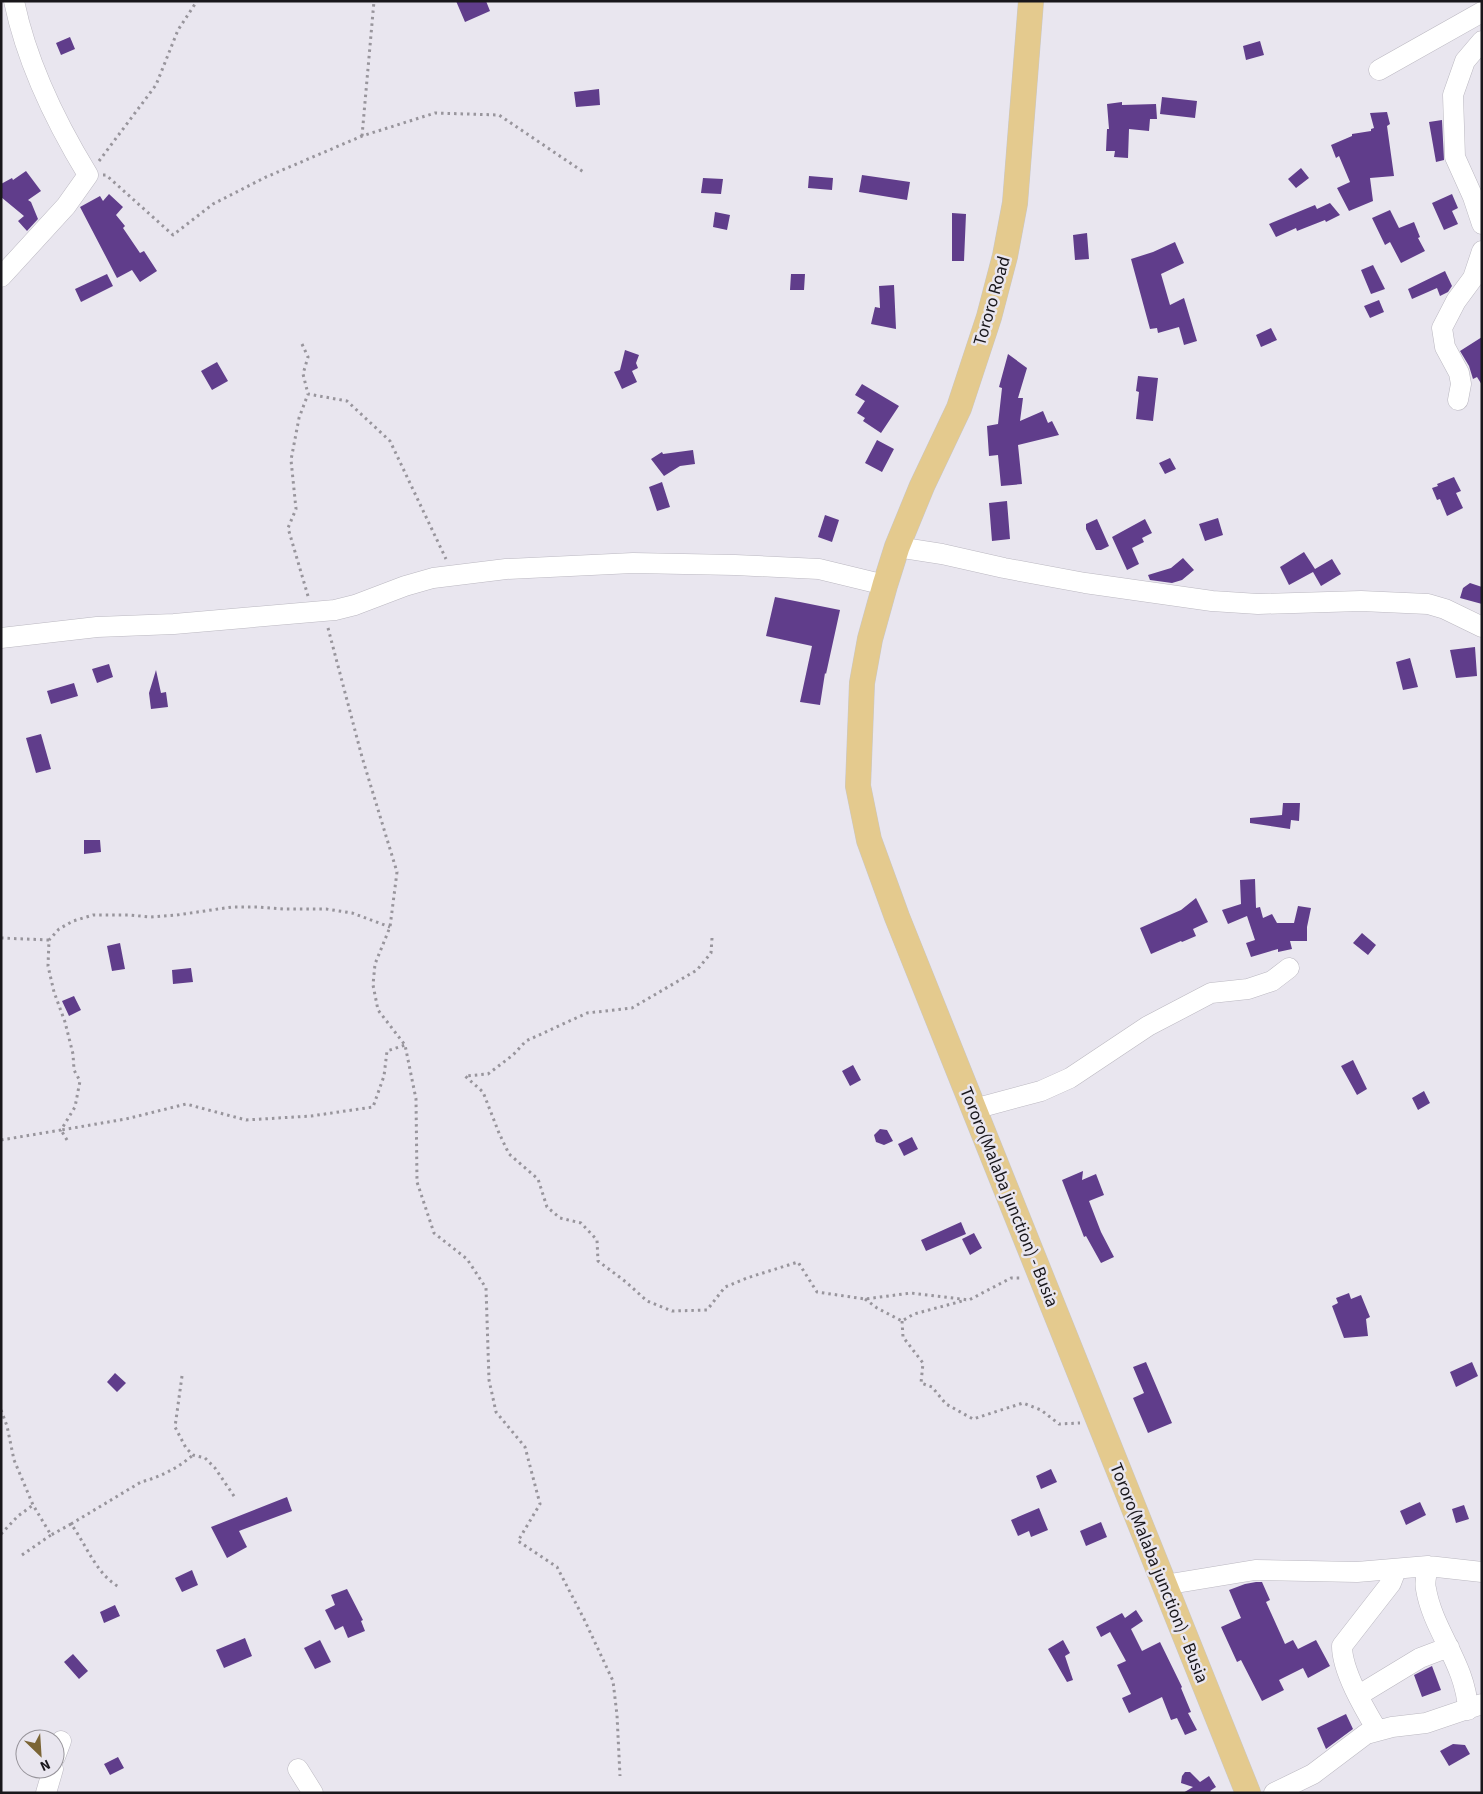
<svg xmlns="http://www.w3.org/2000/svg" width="1483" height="1794" viewBox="0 0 1483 1794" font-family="'Source Sans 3',sans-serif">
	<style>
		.building { fill: #603d8b }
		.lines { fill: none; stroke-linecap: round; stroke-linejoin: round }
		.minor-casing { stroke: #bbb8c1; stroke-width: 21 }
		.major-casing { stroke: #c8c7c8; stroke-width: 26 }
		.path { stroke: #98959c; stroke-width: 3; stroke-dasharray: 2.5 4; stroke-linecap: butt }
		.minor { stroke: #fff; stroke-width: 20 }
		.major { stroke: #e4ca8e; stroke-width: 25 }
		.labels { text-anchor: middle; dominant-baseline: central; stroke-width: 5; stroke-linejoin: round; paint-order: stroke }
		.street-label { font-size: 18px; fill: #19171b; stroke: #e9e6ef }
	</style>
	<rect width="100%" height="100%" fill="#e9e6ef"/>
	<path class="building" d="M456,1h30l4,10 -25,11z
		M70,37l5,12 -14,6 -5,-12z
		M1260,41l4,14 -18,5 -3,-14z
		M599,89l1,16 -24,2 -2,-15z
		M1162,97l35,4 -2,17 -35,-4z
		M1122,102v3l34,-1 1,15h-7l-1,12 -20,-2 -1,29 -14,-1 1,-6h-9l1,-22h2l-2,-25z
		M1387,112l3,12 -3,2 7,50 -24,2 3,23 -24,10 -12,-23 13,-6 -11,-26 -3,2 -5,-13 21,-9v-2l19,-3v-2l3,-1 -4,-15z
		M1442,120l2,40 -8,2 -7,-40z
		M1301,168l8,10 -13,10 -8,-9z
		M26,171l15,20 -13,9 3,2 7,17 -11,12 -9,-10 6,-5 -23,-19v-13l11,-6 1,2z
		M862,175l48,7 -3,18 -48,-8z
		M809,176l24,2 -1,12 -24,-2z
		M703,178l20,1 -2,15 -20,-1z
		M109,194l14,13 -7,8 9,11 -2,2 17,25 4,-2 13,20 -17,11 -8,-12 -15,8 -37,-71 20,-11 3,5z
		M1452,194l6,14 -6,3 6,13 -14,6 -12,-27z
		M1330,203l10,12 -14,7 -1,-2 -28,11 -1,-3 -20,9 -7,-13 46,-19 2,4z
		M1390,210l9,18 15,-6 6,15 -2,1 7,13 -24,12 -11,-21 -5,3 -13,-27z
		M715,212l15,3 -3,15 -14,-3z
		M952,213l14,1 -2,47h-12z
		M1087,233l2,26 -14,1 -2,-25z
		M1175,242l9,21 -23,11 9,31 14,-7 13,43 -13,4 -5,-18 -21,6 -1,-5 -7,1 -19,-70 22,-7z
		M1373,265l12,24 -14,5 -10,-24z
		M1445,271l7,15 -4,6 -8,4 -3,-8 -25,11 -4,-10z
		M107,274l6,12 -32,16 -6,-13z
		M791,274h14l-1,16h-14z
		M894,285l2,44 -25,-5 4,-17 5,1 -1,-22z
		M1379,300l5,12 -14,6 -6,-12z
		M1271,328l6,12 -16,7 -5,-12z
		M1482,337v48l-5,-8 -4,2 -4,-13 -9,-15z
		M625,350l14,5 -3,8 2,5 -6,3 5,11 -15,7 -8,-17 6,-2z
		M1008,354l19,14 -9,30h5l-3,23 23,-10 5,12 4,-2 7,14 -41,10 4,39 -21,2 -3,-31 -9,1 -2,-30 11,-2 4,-36 -3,-1z
		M217,362l11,19 -16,9 -11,-19z
		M1138,376l20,2 -5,43 -17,-2 3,-27 -3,-1z
		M862,384l37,22 -18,27 -18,-12 2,-3 -8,-5 8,-12 -10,-6z
		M877,440l17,9 -12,23 -17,-9z
		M693,450l2,14 -15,2 -16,10 -13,-17 11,-7 1,2z
		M1170,458l6,11 -11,5 -6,-11z
		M1454,477l7,14 -5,2 7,15 -16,8 -7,-17 -3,1 -5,-12 6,-2 -1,-2z
		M662,482l8,25 -13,4 -8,-24z
		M1007,501l3,38 -18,2 -3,-38z
		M825,515l14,5 -7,22 -14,-5z
		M1218,518l5,17 -18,6 -6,-17z
		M1097,519l12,27 -8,4h-5l-10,-21v-5z
		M1145,519l7,14 -10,5 2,4 -12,6 7,16 -12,6 -15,-33z
		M1304,552l11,17 17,-10 9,15 -20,12 -8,-14 -24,13 -9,-18z
		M1183,558l11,12 -12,10 -10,3 -22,-3 -2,-5 23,-7z
		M1470,583l12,4v17l-22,-6 3,-10z
		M775,597l65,13 -14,64 -1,-1 -5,32 -20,-3 12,-56 -46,-10z
		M1475,647l2,29 -21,2 -6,-28z
		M1410,658l8,29 -15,3 -7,-28z
		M109,664l4,13 -16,6 -5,-14z
		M156,670l5,23 5,-1 2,15 -17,2 -2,-16z
		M74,683l4,13 -27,8 -4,-13z
		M41,734l10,35 -15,4 -10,-35z
		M1283,803h17l-1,18 -8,-1 -1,9 -40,-6v-5l32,-3z
		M84,840h16l1,12 -17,2z
		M1255,879l1,29 4,-1 3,11 9,-4 5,9h17l4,-17 13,2 -4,19v14h-17l2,8 -14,3v-3l-27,8 -5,-14 9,-3 -8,-24 -19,8 -6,-14 19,-6 -1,-24z
		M1196,898l12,24 -15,7 3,7 -14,6 -1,-1 -30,13 -11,-26 41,-18z
		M1362,933l14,12 -8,10 -15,-12z
		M120,943l5,26 -13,2 -5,-25z
		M191,968l2,14 -20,2 -1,-14z
		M74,996l7,14 -12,6 -7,-15z
		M1353,1060l14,29 -10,6 -16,-29z
		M853,1065l8,15 -11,6 -8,-15z
		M1424,1091l6,12 -12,7 -6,-12z
		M880,1129l7,1 6,11 -9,4 -8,-3 -2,-7z
		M912,1137l6,12 -14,7 -6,-12z
		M1083,1171l-1,9 14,-6 8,21 -15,6 12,31 13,25 -13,6 -15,-27 -2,1 -22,-57z
		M961,1222l5,12 -40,17 -5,-11z
		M974,1233l8,15 -12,7 -8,-16z
		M1349,1293l2,6 10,-4 9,22 -4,2 2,17 -24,2 -12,-32 6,-3 -2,-5z
		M1146,1362l26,61 -24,10 -15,-35 11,-5 -11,-26z
		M1472,1362l6,14 -22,11 -6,-15z
		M115,1373l11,10 -9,9 -10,-10z
		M1051,1469l6,13 -16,7 -5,-13z
		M287,1497l5,14 -53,20 8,16 -20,11 -16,-31z
		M1420,1502l6,13 -20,10 -6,-14z
		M1464,1505l5,14 -13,4 -4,-14z
		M1039,1508l9,22 -17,7 -2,-6 -11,5 -7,-16z
		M1101,1522l6,15 -21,9 -6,-15z
		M192,1570l6,15 -16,7 -7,-14z
		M1256,1582h6l8,18 -4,2 19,42 8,-4 5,9 18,-9 14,26 -22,12 -5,-10 -24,12 5,10 -22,11 -21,-41 -4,2 -16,-35 20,-9 -12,-28 16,-6z
		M347,1589l16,31 -2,1 4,10 -17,7 -5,-12 -8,4 -10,-20 10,-5 -4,-10z
		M115,1605l5,11 -16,7 -4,-11z
		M1136,1610l7,11 -12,8 11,22 18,-9 22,45 -1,1 10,24 -3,1 9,17 -12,5 -8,-17 -6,2 -9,-23 -33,16 -7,-15 9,-4 -14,-29 9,-4 -16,-29 -9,5 -5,-10 26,-14 3,5z
		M245,1638l7,18 -28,12 -8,-18z
		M320,1640l11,22 -16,7 -11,-21z
		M1063,1640l7,13 -5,3 8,24 -6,2 -19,-33z
		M73,1654l15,17 -9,8 -15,-17z
		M1432,1666l9,24 -19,7 -8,-22z
		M1346,1714l7,15 -27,20 -9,-21z
		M1453,1744l12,1 5,9 -21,12 -9,-15z
		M118,1757l6,11 -14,7 -6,-11z
		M1185,1772h5l10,10 9,-6 7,11 -6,4 2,2h-29l10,-6 -12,-4 1,-7z"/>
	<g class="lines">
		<g class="minor-casing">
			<path id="minor" d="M1482,41l-17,20 -12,34 2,62 18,40 9,27
				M1379,70l103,-58
				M1,277l65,-71 22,-31c-33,-54 -61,-111 -74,-174
				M1458,400l3,-16 -2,-11 -14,-26 -3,-19 14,-27 17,-23 9,-27
				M897,547l45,7 62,14 81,15 127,18 46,3 103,-3 67,3 17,5 37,18
				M1,638l96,-11 77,-3 161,-14 20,-5 50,-19 28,-8 73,-9 127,-6 102,2 84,4 66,16
				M974,1109l67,-18 29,-13 78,-52 63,-33 37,-4 24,-8 17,-13
				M1428,1566c-1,7 -4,16 -2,23 7,42 40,75 42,121
				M1164,1585l91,-15 102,2 71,-6 54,6
				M1359,1695l61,-37 29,-11
				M1377,1730c-13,-22 -35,-59 -35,-84l49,-63 5,-13
				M55,1757l6,-16
				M298,1769l15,24
				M46,1793l7,-24
				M1274,1793l39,-19 53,-40 26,-7 34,-4 56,-19"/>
		</g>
		<g class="major-casing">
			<path id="major" d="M1031,1l-16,202 -10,53 -16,61 -30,91 -37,78 -25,61 -12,38 -15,54 -8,44 -4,103 11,54 28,77 351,876"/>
		</g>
		<path class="path" d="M362,136l12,-135
			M99,161l57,-76 22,-55 19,-29
			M103,175h3l67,60 40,-31 53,-27 96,-41 73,-23 64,2 86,58
			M302,344l6,13 -5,17 5,20 39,7 43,40 56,118
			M308,596l-20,-68 8,-19 -5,-49 8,-42 9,-24
			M328,628l34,129 35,115 -7,55 -15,37 -2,21 5,25 27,35 11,54 1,83 17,51 33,26 19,29 3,92 7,32 29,35 15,57 -22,37 39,26 27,52 29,62 4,34 3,61
			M1,938l48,2
			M712,938l-1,15 -14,17 -65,38 -45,5 -61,28 -13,14 -25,19 -23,2 18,16 16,41 10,21 29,25 9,28 13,11 21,5 16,17 1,21 28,21 21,19 25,10 35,-1 18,-23 22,-9 51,-16 19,30 48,7 46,-6 58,7 42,-22h10
			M1,1140l60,-10 14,-23 5,-26 -6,-11 -1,-16 -8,-32 -11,-30 -6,-26 1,-26 10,-11 14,-8 20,-6h36l21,2 27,-2 55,-8h26l26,2h42l26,4 38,14
			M67,1140l-6,-10 65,-11 60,-15 60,16 65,-4 62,-9 11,-31 3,-25 18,-6
			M865,1299l12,9 25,13 12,-7 52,-14
			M902,1321l1,16 20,26 -2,20 11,4 14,17 27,15 50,-16 18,7 18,14 21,-1
			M182,1376l-7,51 11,21 7,7 12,3 10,10 21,31
			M1,1410l6,16 7,34 19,45 18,30 20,-11c15,20 25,50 48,63
			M71,1524l70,-42c19,-5 37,-14 52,-27
			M1,1534l17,-18 15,-11
			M22,1555l29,-20"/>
		<use href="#minor" class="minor"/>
		<use href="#major" class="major"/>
	</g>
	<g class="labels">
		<g class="street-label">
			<text transform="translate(992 301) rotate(-74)">Tororo Road</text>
			<text transform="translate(1009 1197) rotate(68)">Tororo(Malaba junction) - Busia</text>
			<text transform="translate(1159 1573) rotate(68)">Tororo(Malaba junction) - Busia</text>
		</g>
	</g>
	<rect width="1483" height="1794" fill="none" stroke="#19171b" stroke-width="5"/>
	<g transform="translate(40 1754) rotate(155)"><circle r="24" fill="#e9e6ef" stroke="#96939a"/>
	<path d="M0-4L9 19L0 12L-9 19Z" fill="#7b6535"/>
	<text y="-8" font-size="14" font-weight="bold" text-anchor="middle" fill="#19171b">N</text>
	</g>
</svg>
